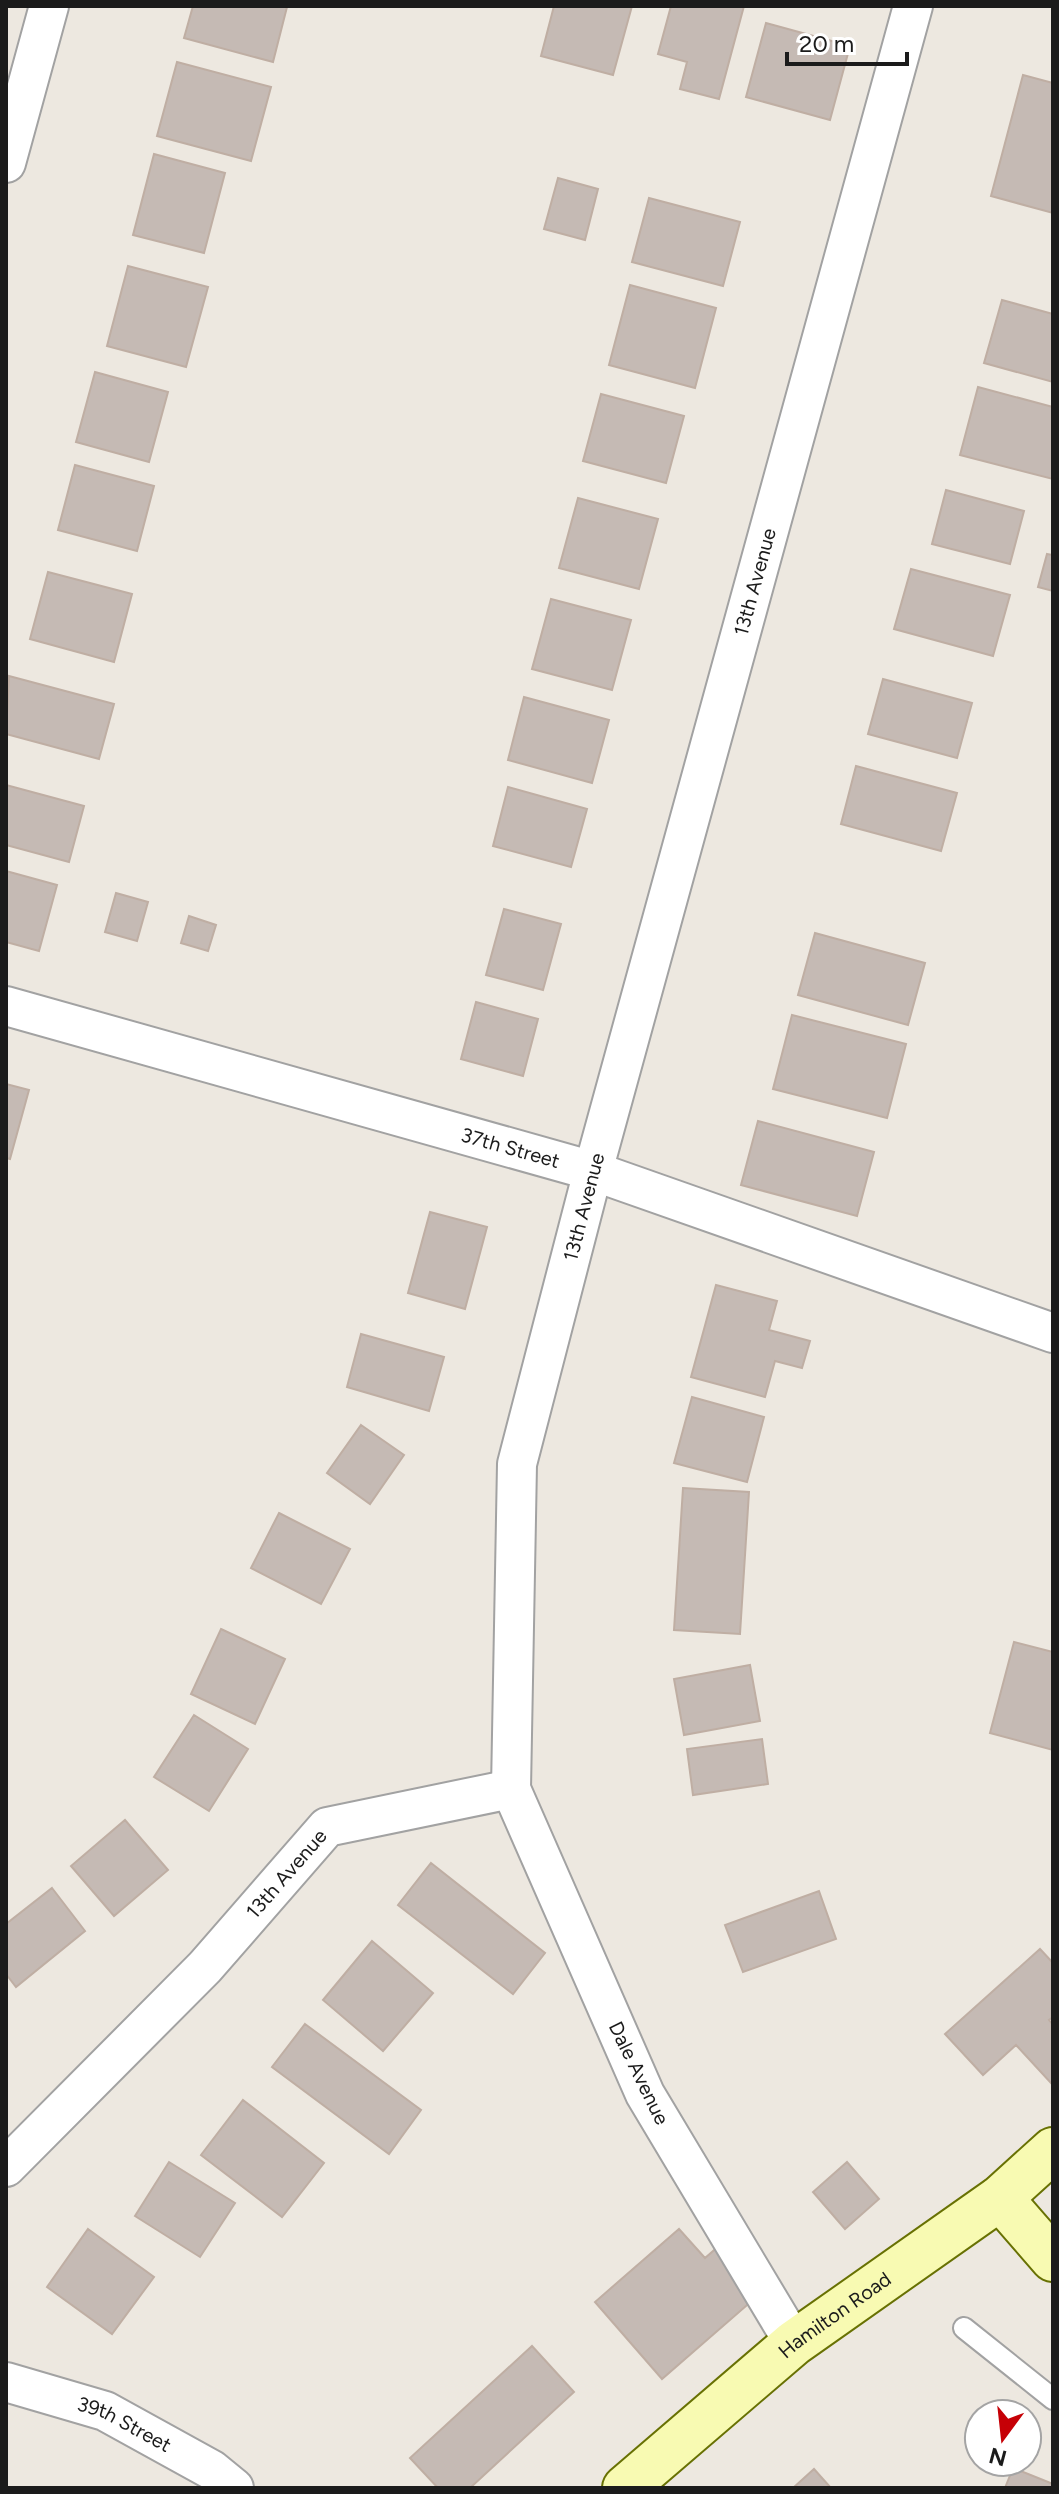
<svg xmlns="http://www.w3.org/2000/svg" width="1059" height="2494" viewBox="0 0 1059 2494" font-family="Figtree,sans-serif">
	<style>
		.building { fill: #c5bab4; stroke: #bfaea3; stroke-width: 2 }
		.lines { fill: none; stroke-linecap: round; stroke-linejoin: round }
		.lane-casing { stroke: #a2a2a2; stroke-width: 24 }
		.street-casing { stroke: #a2a2a2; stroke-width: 42 }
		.secondary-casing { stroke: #687103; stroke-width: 48 }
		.lane { stroke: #fff; stroke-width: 20 }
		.street { stroke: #fff; stroke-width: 38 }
		.secondary { stroke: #f8fab2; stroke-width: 44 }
		.labels { text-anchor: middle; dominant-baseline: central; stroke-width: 6; stroke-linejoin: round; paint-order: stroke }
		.street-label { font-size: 20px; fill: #1b1b1b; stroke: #fff }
	</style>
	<rect width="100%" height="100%" fill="#ede8e0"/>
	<path class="building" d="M193,6l94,1 -14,55 -89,-24z
		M554,6h78l-19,69 -72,-19z
		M671,6h73l-25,93 -39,-10 7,-27 -29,-8z
		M766,23l84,23 -20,74 -84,-23z
		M177,62l94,25 -20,74 -94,-25z
		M1023,75l30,8v130l-62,-17z
		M154,154l71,19 -21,80 -71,-18z
		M558,178l40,11 -13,51 -41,-11z
		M649,198l91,24 -17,64 -91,-24z
		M128,266l80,21 -22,80 -79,-21z
		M630,285l86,23 -21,80 -86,-23z
		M1002,300l51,14v68l-69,-19z
		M95,372l73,20 -19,70 -73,-20z
		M978,387l75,20v72l-93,-24z
		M601,394l83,22 -18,67 -83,-22z
		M75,465l79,21 -17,65 -79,-21z
		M946,490l78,21 -14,53 -78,-20z
		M578,498l80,21 -19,70 -80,-21z
		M1047,554l6,1v36l-15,-4z
		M911,569l99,26 -17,61 -99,-27z
		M48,572l84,22 -18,68 -84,-23z
		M551,599l80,21 -19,70 -80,-21z
		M9,676l105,28 -15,55 -93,-25z
		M883,679l89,24 -15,55 -89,-24z
		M524,697l85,23 -17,63 -84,-23z
		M856,766l101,27 -16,58 -100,-27z
		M6,785l78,21 -15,56 -63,-17z
		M508,787l79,22 -16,58 -78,-21z
		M6,871l51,14 -18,66 -33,-9z
		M116,893l32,9 -11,39 -32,-9z
		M504,909l57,15 -18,66 -57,-15z
		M189,916l27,9 -8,26 -27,-8z
		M815,933l110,30 -17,62 -110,-30z
		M476,1002l62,17 -15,57 -62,-17z
		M792,1015l114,29 -19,74 -114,-29z
		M6,1084l23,6 -19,69 -4,-1z
		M758,1121l116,31 -17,64 -116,-31z
		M430,1212l57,15 -22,82 -57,-16z
		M716,1285l61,16 -8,29 41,11 -8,27 -27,-7 -10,36 -74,-20z
		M361,1334l83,23 -15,54 -82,-24z
		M692,1397l72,20 -17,65 -73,-19z
		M361,1425l43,30 -34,49 -43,-31z
		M683,1488l66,4 -9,142 -66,-4z
		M279,1513l71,36 -29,55 -70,-36z
		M221,1629l64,30 -30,65 -64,-30z
		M1014,1642l39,10v98l-63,-17z
		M750,1665l10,56 -76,14 -10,-56z
		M194,1715l54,34 -39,62 -55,-34z
		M762,1739l6,45 -75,11 -6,-46z
		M125,1820l43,50 -54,46 -43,-50z
		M431,1863l114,90 -32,41 -115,-89z
		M52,1888l33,43 -69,56 -10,-13v-50z
		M819,1891l17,48 -93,33 -18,-47z
		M372,1941l61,52 -50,58 -60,-51z
		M1040,1949l13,14v54l-4,3 4,5v56l-2,2 -35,-38 -33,30 -38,-41z
		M305,2024l116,86 -32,44 -117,-87z
		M243,2100l81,63 -42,54 -81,-62z
		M169,2162l66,41 -35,54 -65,-41z
		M847,2162l32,37 -34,30 -32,-37z
		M88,2229l66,48 -42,57 -65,-47z
		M679,2229l26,29 15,-13 41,48 -99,86 -67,-77z
		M532,2346l42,46 -104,96h-32l-28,-30z
		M1013,2468l40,16v4h-48z
		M814,2469l17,19h-38z"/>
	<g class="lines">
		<g class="lane-casing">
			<path id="lane" d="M964,2328l89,71"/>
		</g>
		<g class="street-casing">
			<g id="street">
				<path d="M6,163l43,-157"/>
				<path id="s1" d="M6,1006l587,165 460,162"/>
				<path id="s2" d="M6,2167l199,-200 122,-140 184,-38"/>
				<path id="s3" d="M794,2343l-149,-249 -134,-305 6,-325 76,-293 320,-1165"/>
				<path id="s4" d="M6,2382l99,29 107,59 22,18"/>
			</g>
		</g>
		<g class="secondary-casing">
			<g id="secondary">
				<path d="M1000,2198l53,61"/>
				<path id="s5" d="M625,2488l169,-145 206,-145 53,-48"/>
			</g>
		</g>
		<use href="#lane" class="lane"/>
		<use href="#street" class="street"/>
		<use href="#secondary" class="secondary"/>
	</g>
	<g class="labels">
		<g class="street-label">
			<text stroke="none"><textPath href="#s3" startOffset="1862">13th Avenue</textPath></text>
			<text stroke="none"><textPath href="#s1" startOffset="524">37th Street</textPath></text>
			<text stroke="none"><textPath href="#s3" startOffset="1214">13th Avenue</textPath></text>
			<text stroke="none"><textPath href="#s2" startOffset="406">13th Avenue</textPath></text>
			<text transform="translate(639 2073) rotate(64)">Dale Avenue</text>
			<text stroke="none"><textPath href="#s5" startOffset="272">Hamilton Road</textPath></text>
			<text stroke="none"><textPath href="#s4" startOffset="126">39th Street</textPath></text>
		</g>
	</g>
	<rect width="1059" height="2494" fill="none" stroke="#1b1b1b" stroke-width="16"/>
	<g transform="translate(1003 2438) rotate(195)"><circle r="38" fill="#ffffff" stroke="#a4a4a4" stroke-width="2"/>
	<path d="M0-6L14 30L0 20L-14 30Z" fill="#c60006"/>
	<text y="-12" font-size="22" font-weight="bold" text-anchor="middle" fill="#1b1b1b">N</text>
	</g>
	<path d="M787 52v12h120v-12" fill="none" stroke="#1b1b1b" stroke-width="4"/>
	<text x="799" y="52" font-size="24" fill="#1b1b1b" stroke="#ffffff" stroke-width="6" paint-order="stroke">20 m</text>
</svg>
